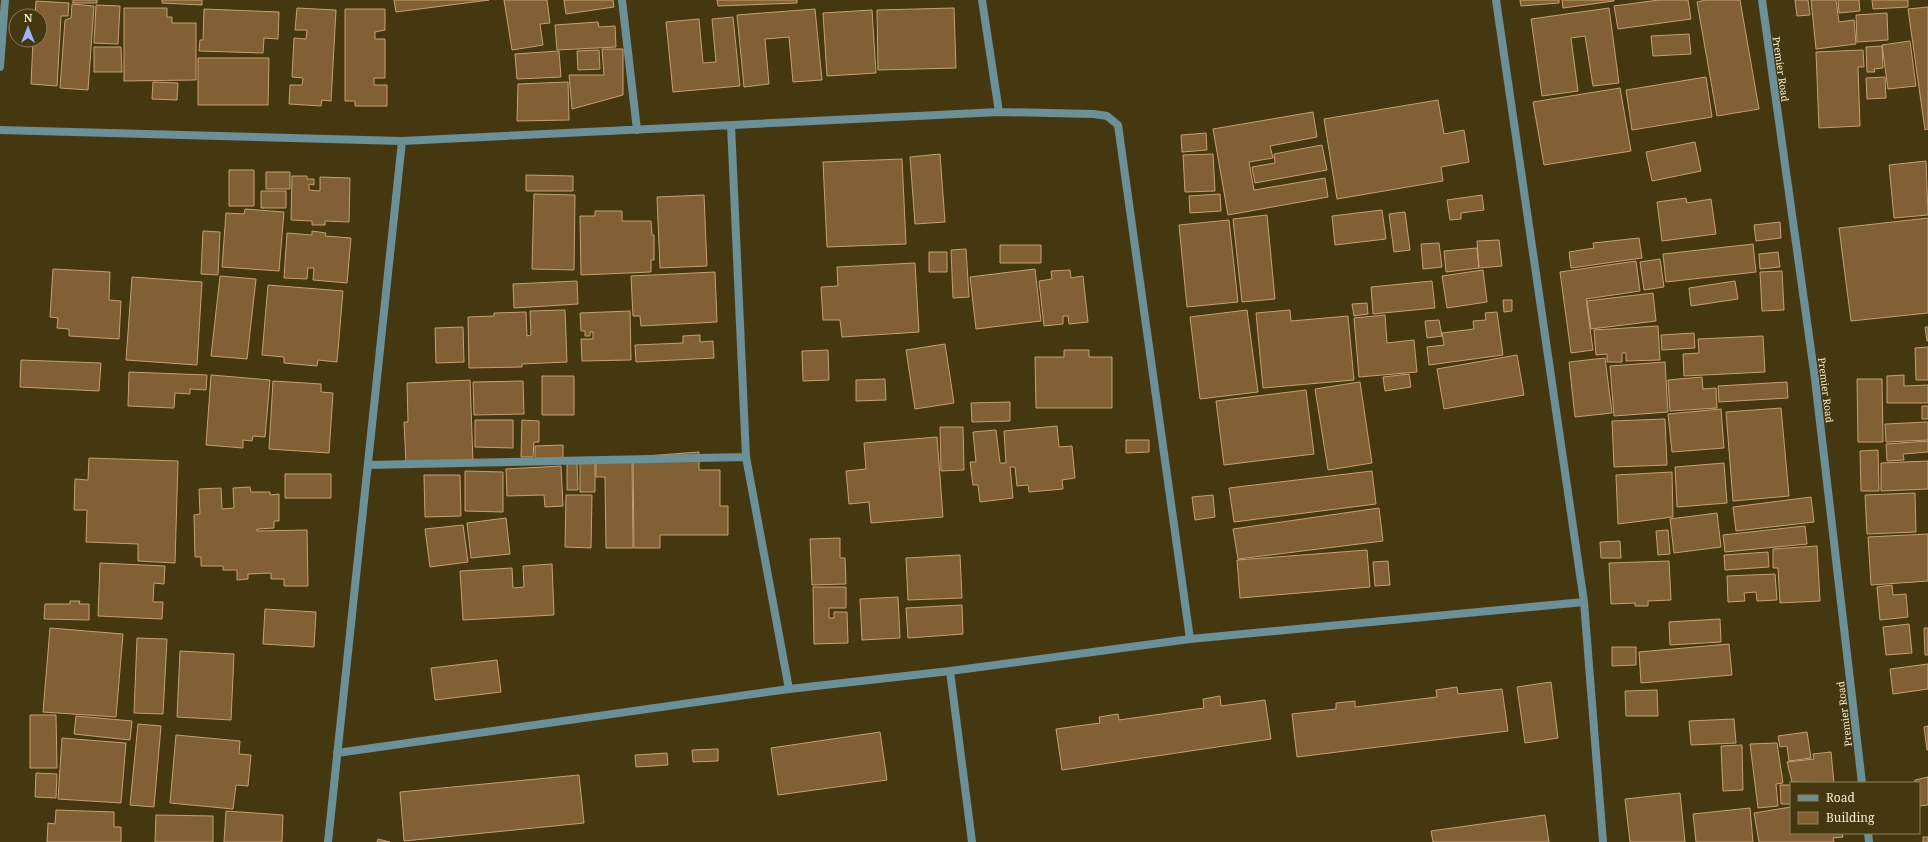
<svg xmlns="http://www.w3.org/2000/svg" width="1928" height="842" viewBox="0 0 1928 842" font-family="'Noto Serif',serif">
	<style>
		.building { fill: #826035; stroke: #c59f73 }
		.lines { fill: none; stroke-linecap: round; stroke-linejoin: round }
		.street { stroke: #6b9097; stroke-width: 8 }
		.labels { text-anchor: middle; dominant-baseline: central; stroke-width: 3; stroke-linejoin: round; paint-order: stroke }
		.street-label { font-size: 10px; fill: #f5ecd1; stroke: #453810 }
	</style>
	<rect width="100%" height="100%" fill="#453810"/>
	<path class="building" d="M73,0h24v3h-24z
		M162,0h40v5l-40,-2z
		M394,0h95l-93,12z
		M504,0h43l3,23 -10,1 3,21 -31,5z
		M564,0h49l1,7 -48,7z
		M717,0h80v3l-79,3z
		M1520,0h39v3l-38,3z
		M1562,0h52v1l-51,7z
		M1659,0h29l3,19 -73,10 -4,-23z
		M1706,0h34l19,109 -42,7 -20,-114z
		M1795,0h13l2,15 -13,1z
		M1811,0h25l3,22 15,-2 2,24 -40,5z
		M1838,0h21l1,11 -21,2z
		M1872,0h36v7l-35,2z
		M36,1l33,2 -1,13h-7l-4,70 -26,-2 2,-44h7v-24h-5z
		M72,4l22,2 -6,84 -28,-2 5,-68 6,-2z
		M96,5l24,1 -2,38 -24,-1z
		M1928,7v122l-3,1 -17,-121z
		M124,8h43v9h5v6h24v57l-72,1z
		M297,8l39,2 -5,91 -9,-1 -1,6 -32,-2 1,-19h12l1,-7 -11,-1 2,-39 12,1 1,-9h-12z
		M954,8l2,60 -78,2 -1,-60z
		M1609,8l10,75 -26,3 -8,-50 -14,2 7,53 -36,5 -11,-77z
		M204,9l75,3 -1,27 -14,-1 -1,15 -64,-2 1,-11h3z
		M345,9h40v21l-10,2v7h10v39h-11v7h13v21h-32v-5h-10z
		M815,9l7,71 -29,2 -4,-45 -24,2 4,45 -25,3 -7,-72z
		M872,10l4,63 -49,3 -4,-63z
		M1887,13l1,27 -31,2 -1,-27z
		M733,17l7,69 -67,6 -7,-70 33,-3 4,44 13,-1 -4,-43z
		M598,22l1,5 16,-1 1,21 -59,3 -2,-25z
		M1689,34l2,20 -38,2 -2,-20z
		M1910,41l6,45 -28,3 -6,-44z
		M1882,46l1,22 -9,1 1,3h-8l-1,-25z
		M94,47h27l1,25h-28z
		M602,49h21v46l-51,14 -3,-34h35z
		M599,50l1,19 -22,1 -1,-19z
		M1863,50l1,17h-6l2,59 -41,2 -3,-76z
		M559,51l2,26 -44,2 -2,-25z
		M198,58h71l-1,47h-70z
		M1706,77l6,40 -80,13 -6,-40z
		M1885,77l1,21 -19,1 -1,-21z
		M153,82l25,1 -1,17 -25,-1z
		M568,82l1,38 -52,1 1,-37z
		M1620,88l11,63 -87,14 -11,-63z
		M1438,100l6,34 20,-4 5,32 -28,5 2,14 -106,18 -13,-80z
		M1313,112l4,25 -47,9 3,12 -24,4 5,28 71,-12 3,19 -100,18 -15,-86z
		M1206,133l1,17 -25,2 -1,-17z
		M1695,142l6,29 -49,10 -6,-29z
		M1322,145l5,25 -72,13 -3,-16 23,-4 -1,-9z
		M940,154l5,68 -30,2 -5,-67z
		M1213,154l2,37 -30,1 -2,-37z
		M902,159l4,85 -79,3 -4,-85z
		M1926,161l2,54 -34,3 -5,-53z
		M229,170h25v36h-25z
		M266,172h24v17h-24z
		M526,175l47,1v15h-47z
		M292,176h15v3h7v6l-5,-1v6l11,1v-14l30,1 -1,44 -24,-1v4h-13v-4l-21,-1z
		M261,191h25v17h-25z
		M534,194l41,1 -1,75 -42,-1z
		M1220,194l1,17 -31,2 -1,-17z
		M704,195l3,71 -47,2 -3,-71z
		M1482,195l2,15 -23,3v6l-11,1 -3,-20z
		M1686,198l1,5 24,-4 5,35 -54,7 -5,-39z
		M245,209l39,3 -5,59 -57,-4 4,-54 18,1z
		M1382,210l4,29 -51,6 -3,-29z
		M595,211h27v10h29l1,14h2v25h-3v12l-70,3 -1,-59h15z
		M1405,212l5,38 -16,2 -5,-38z
		M1267,215l8,84 -33,3 -9,-83z
		M1928,218v95l-77,8 -12,-93z
		M1229,220l9,82 -51,5 -8,-82z
		M1780,222l1,16 -25,3 -2,-16z
		M203,231l17,1 -2,43 -17,-1z
		M312,231l14,2 -1,3 26,2 -4,45 -34,-3 1,-12h-6l-1,11 -23,-1 3,-45 25,2z
		M1639,238l3,20 -71,10 -2,-16 25,-4 -1,-5z
		M1499,240l3,26 -23,2 -2,-27z
		M1439,243l3,24 -19,2 -2,-25z
		M1753,244l3,28 -90,10 -3,-28z
		M1000,245h41v18h-41z
		M1477,248l2,20 -33,4 -2,-21z
		M966,249l3,48 -16,1 -2,-48z
		M929,252h18v20h-18z
		M1778,252l2,15 -20,2 -1,-15z
		M1660,259l4,28 -20,3 -4,-28z
		M1636,261l4,30 -54,8 7,51 -22,3 -11,-81z
		M915,263l4,69 -77,5 -2,-17h-17l-2,-33 17,-1 -1,-19z
		M53,269l57,3 -1,28 12,1 -2,38 -50,-3v-7l-12,-1 1,-10 -8,-1z
		M1035,269l6,52 -65,8 -6,-52z
		M1070,270l1,8 12,-2 5,46 -19,2 -1,-8h-5v8l-19,2 -5,-45 13,-2 -1,-8z
		M1483,270l4,32 -40,6 -5,-32z
		M1782,271l2,39 -22,1 -2,-39z
		M715,272l2,50 -76,4 -1,-10h-7l-2,-40z
		M220,276l36,3 -9,80 -36,-3z
		M132,277l70,5 -5,83 -71,-5z
		M577,281l1,23 -64,4 -1,-24z
		M1432,281l3,27 -62,6 -2,-27z
		M1735,281l3,18 -47,7 -2,-18z
		M268,285l75,6 -6,71 -19,-2 -1,6 -33,-3v-6l-22,-2z
		M1653,293l3,28 -65,8 -4,-28z
		M1503,300h9v11l-8,1z
		M1367,303l1,11 -14,2 -2,-12z
		M565,310l2,52 -45,2v3l-53,1 -1,-51 26,-1v-3l32,-1 1,24 4,-1 -1,-24z
		M1247,310l11,82 -58,7 -10,-82z
		M1290,310l1,11 57,-5 6,64 -91,8 -7,-75z
		M630,311l1,49 -49,1 -1,-22h12v-7h-3v4h-5v-5h-4l-1,-18z
		M1497,312l6,43 -74,10 -2,-18 17,-2 -2,-12 32,-4 -1,-8 13,-1 -1,-7z
		M1385,315l2,28 27,-3 3,32 -58,5 -5,-59z
		M1439,320l3,16 -15,2 -2,-17z
		M1658,326l2,34 -34,1v-8h-4v9h-15v-8l-11,1 -2,-25z
		M463,327l1,35 -28,1 -1,-35z
		M1925,327h3v14h-1z
		M1694,333l1,15 -33,2 -1,-15z
		M700,335v7l13,-1 1,17 -78,4 -1,-17 48,-2v-7z
		M1763,336l2,36 -81,4 -1,-22 16,-1 -1,-14z
		M945,344l9,59 -39,6 -9,-59z
		M1928,347v33h-12l-1,-32z
		M828,350l1,30 -26,1 -1,-30z
		M1064,350h25v7h23v51h-76l-1,-51h29z
		M1517,355l7,40 -80,14 -7,-40z
		M1605,358l7,55 -37,4 -6,-55z
		M21,360l80,3 -2,28 -79,-4z
		M1665,362l3,50 -54,4 -4,-50z
		M129,372l78,3 -1,15 -16,-1v5l-15,-1 -1,15 -46,-2z
		M1409,374l2,13 -26,4 -2,-14z
		M211,375l59,5 -5,57 -12,-1 -1,5 -9,-1v8l-37,-3z
		M1904,375v11l24,-1v18h-41v-27z
		M542,376h32v39h-32z
		M1702,377l1,12 13,-1 1,20 -47,3 -2,-31z
		M885,379l1,21 -30,1v-21z
		M1857,379h25l1,63h-25z
		M470,380l3,81 -67,3 -2,-42h4l-1,-39z
		M273,381l48,3v8l12,1 -4,60 -60,-4z
		M523,381l1,33 -50,1 -1,-33z
		M1360,382l12,81 -44,7 -13,-81z
		M1787,382l1,16 -69,4 -1,-16z
		M1306,390l8,64 -90,11 -8,-64z
		M1010,402v19l-38,1 -1,-19z
		M1922,406h6v13h-6z
		M1781,408l8,88 -56,5 -7,-89z
		M1721,409l3,39 -52,4 -4,-38z
		M1665,419l2,46 -53,2 -2,-46z
		M475,420h38v28l-38,-1z
		M522,420l17,1v21h-5l-1,15h-12z
		M1928,422v18l-42,2 -1,-18z
		M1057,426l2,21 13,-1 3,32 -13,2 1,9 -34,3 -1,-7 -11,1 -2,-19h-5l3,31 -33,4 -2,-17h-5l-3,-23h6l-3,-30 23,-2 4,33h6l-2,-32z
		M940,427h23l1,43 -23,1z
		M937,437l6,80 -72,6 -2,-21 -20,2 -3,-33 20,-2 -2,-26z
		M1126,440h23v12l-23,1z
		M1928,441v11l-25,2 1,6 -17,1 -1,-17z
		M563,445v14l-28,1v-14z
		M1878,450l1,41h-18l-1,-40z
		M699,452v18h21v36h8v29h-68v13h-26l-1,-91z
		M89,458l89,3 -3,102 -37,-2v-17l-52,-2 1,-32h-13l1,-31 13,1z
		M596,459h36l1,89h-27l-1,-71h-9z
		M1928,461v28l-47,2v-28z
		M567,462h10l1,28h-11z
		M580,463h15v29h-15z
		M1724,463l3,40 -50,4 -2,-40z
		M561,466l2,40 -18,1 -1,-12 -37,1 -1,-27z
		M465,471l38,1v40l-38,-1z
		M1372,471l4,33 -142,18 -5,-34z
		M1672,472l1,45 -55,7 -2,-49z
		M285,474h46v24h-46z
		M424,475h36l1,41 -36,1z
		M250,487l1,5h19v3l9,-1v27h-5v7l-17,1v2l50,-1 1,56h-24v-7h-13v-6l-23,1v5l-11,1v-10h-14v-4h-22v-9h-6l-1,-42 6,-1 -1,-25 22,-1 1,21 12,-1 -1,-20z
		M1915,493l1,39 -49,2 -2,-39z
		M566,495h26l-1,53 -26,-1z
		M1213,495l2,22 -20,3 -3,-23z
		M1811,497l3,25 -78,9 -3,-24z
		M1379,508l4,33 -145,18 -5,-30z
		M1717,513l4,34 -47,6 -4,-34z
		M506,518l4,36 -39,4 -4,-35z
		M463,525l5,37 -38,5 -5,-38z
		M1805,526l2,18 -82,8 -2,-17z
		M1668,530l2,24 -12,1 -2,-24z
		M1928,534v47l-57,4 -3,-48z
		M840,538v20h5l1,26 -34,1 -2,-46z
		M1620,541l1,17h-20l-1,-16z
		M1817,546l3,55 -40,2 -2,-35h-5v-19z
		M1367,550l3,37 -130,11 -3,-38z
		M1768,552l1,15 -44,3 -1,-15z
		M960,555l2,43 -54,2 -2,-42z
		M1388,561l2,24 -15,1 -2,-24z
		M1669,561l2,39 -23,1v5h-13v-3l-24,1 -2,-41z
		M100,563l65,3 -1,18 -10,-1 -1,19h10l-1,17 -64,-3z
		M552,564l2,51 -91,5 -3,-49 52,-3 1,20 11,-1 -1,-21z
		M1775,574l2,26 -20,1 -1,-9 -12,1 1,8 -17,1 -1,-26z
		M1892,585l1,10 13,-1 2,23 -28,3 -3,-33z
		M813,587h33v21h-17v10h5v-6h13l1,31 -34,1z
		M898,597l2,41 -38,2 -2,-41z
		M70,601h10l-1,3h10v16l-45,-1 1,-15h25z
		M962,605l1,29 -55,4 -2,-30z
		M265,609l51,3 -2,35 -51,-3z
		M1720,619l1,23 -51,3 -1,-23z
		M1909,624l3,29 -26,2 -3,-28z
		M50,628l73,6 -7,83 -73,-5z
		M1924,628h4v27h-3z
		M137,638l30,1 -4,75 -29,-1z
		M1729,644l3,31 -91,8 -2,-31z
		M1612,647h24v18l-24,1z
		M180,651l54,3 -3,66 -54,-3z
		M497,660l4,32 -66,8 -4,-32z
		M1928,664v25l-35,5 -3,-25z
		M1551,682l7,56 -33,5 -8,-56z
		M1457,687l1,7 44,-5 6,42 -211,26 -5,-43 44,-5v-6l19,-2v6l82,-10 -1,-7z
		M1657,690l1,26h-32l-1,-25z
		M1220,696l1,10 44,-6 6,39 -209,31 -6,-41 44,-6 -1,-6 19,-3 1,6 85,-12 -1,-9z
		M30,715h26l1,53h-27z
		M76,716l56,5 -2,19 -56,-6z
		M1734,719l2,24 -45,2 -2,-24z
		M138,724l23,2 -7,81 -24,-2z
		M1928,726v24h-1l-3,-23z
		M880,732l7,48 -109,15 -7,-47z
		M1807,732l4,26 -22,3 -2,-15 -7,1 -2,-11z
		M176,735l64,6 -1,13 12,1 -3,31 -12,-1 -3,24 -63,-6z
		M62,738l64,5 -5,60 -63,-4z
		M1777,743l6,40 -7,1 2,22 -20,2 -8,-64z
		M1742,745l1,45 -20,1 -2,-45z
		M718,749v12l-25,1 -1,-12z
		M1831,752l3,31 -42,-1 -5,-20 27,-3 -1,-5z
		M667,753l1,12 -32,2 -1,-12z
		M36,773l21,1 -1,24 -21,-1z
		M579,775l5,48 -180,18 -4,-49z
		M1928,777v28l-9,1v-23h-4v-3z
		M1780,785h11v19h-10z
		M1680,793l5,49h-55l-5,-43z
		M1791,807v26h51l1,4 -10,1 1,4h-75l-5,-29z
		M1750,808l3,34h-57l-3,-28z
		M56,810l58,2v15h7v15h-74l1,-19 7,1z
		M226,811l57,4 -1,27h-58z
		M156,815l57,1v26h-58z
		M1545,815l4,27h-116l-2,-11z
		M1923,837h5v5h-5z
		M378,839l12,3h-13z"/>
	<g class="lines">
		<path class="street" d="M622,0l15,130
			M982,0l17,112
			M1496,0l88,602 19,240
			M1762,0l53,379 47,404
			M0,67l5,-67
			M731,125l15,332 43,232
			M0,130l402,11 597,-29 95,2 13,2 11,9 72,514
			M368,465l378,-8
			M950,671l22,171
			M337,753l452,-64 161,-18 240,-32 394,-37
			M1868,833l1,9
			M328,842l74,-701"/>
	</g>
	<g class="labels">
		<g class="street-label">
			<text transform="translate(1781 69) rotate(82)">Premier Road</text>
			<text transform="translate(1826 390) rotate(83)">Premier Road</text>
			<text transform="translate(1844 714) rotate(-97)">Premier Road</text>
		</g>
	</g>
	<rect x="1790" y="782" width="130" height="52" fill="#453810" stroke="#8b805d"/>
	<rect x="1798" y="795" width="20" height="6" fill="#6b9097" stroke="#8b805d"/>
	<text x="1826" y="802" font-size="12" fill="#f5ecd1">Road</text>
	<rect x="1798" y="812" width="20" height="12" fill="#826035" stroke="#8b805d"/>
	<text x="1826" y="822" font-size="12" fill="#f5ecd1">Building</text>
	<g transform="translate(28 28)"><circle r="19" fill="#453810" stroke="#8b805d"/>
	<path d="M0-3L7 15L0 10L-7 15Z" fill="#9eb4fd"/>
	<text y="-6" font-size="11" font-weight="bold" text-anchor="middle" fill="#f5ecd1">N</text>
	</g>
</svg>
